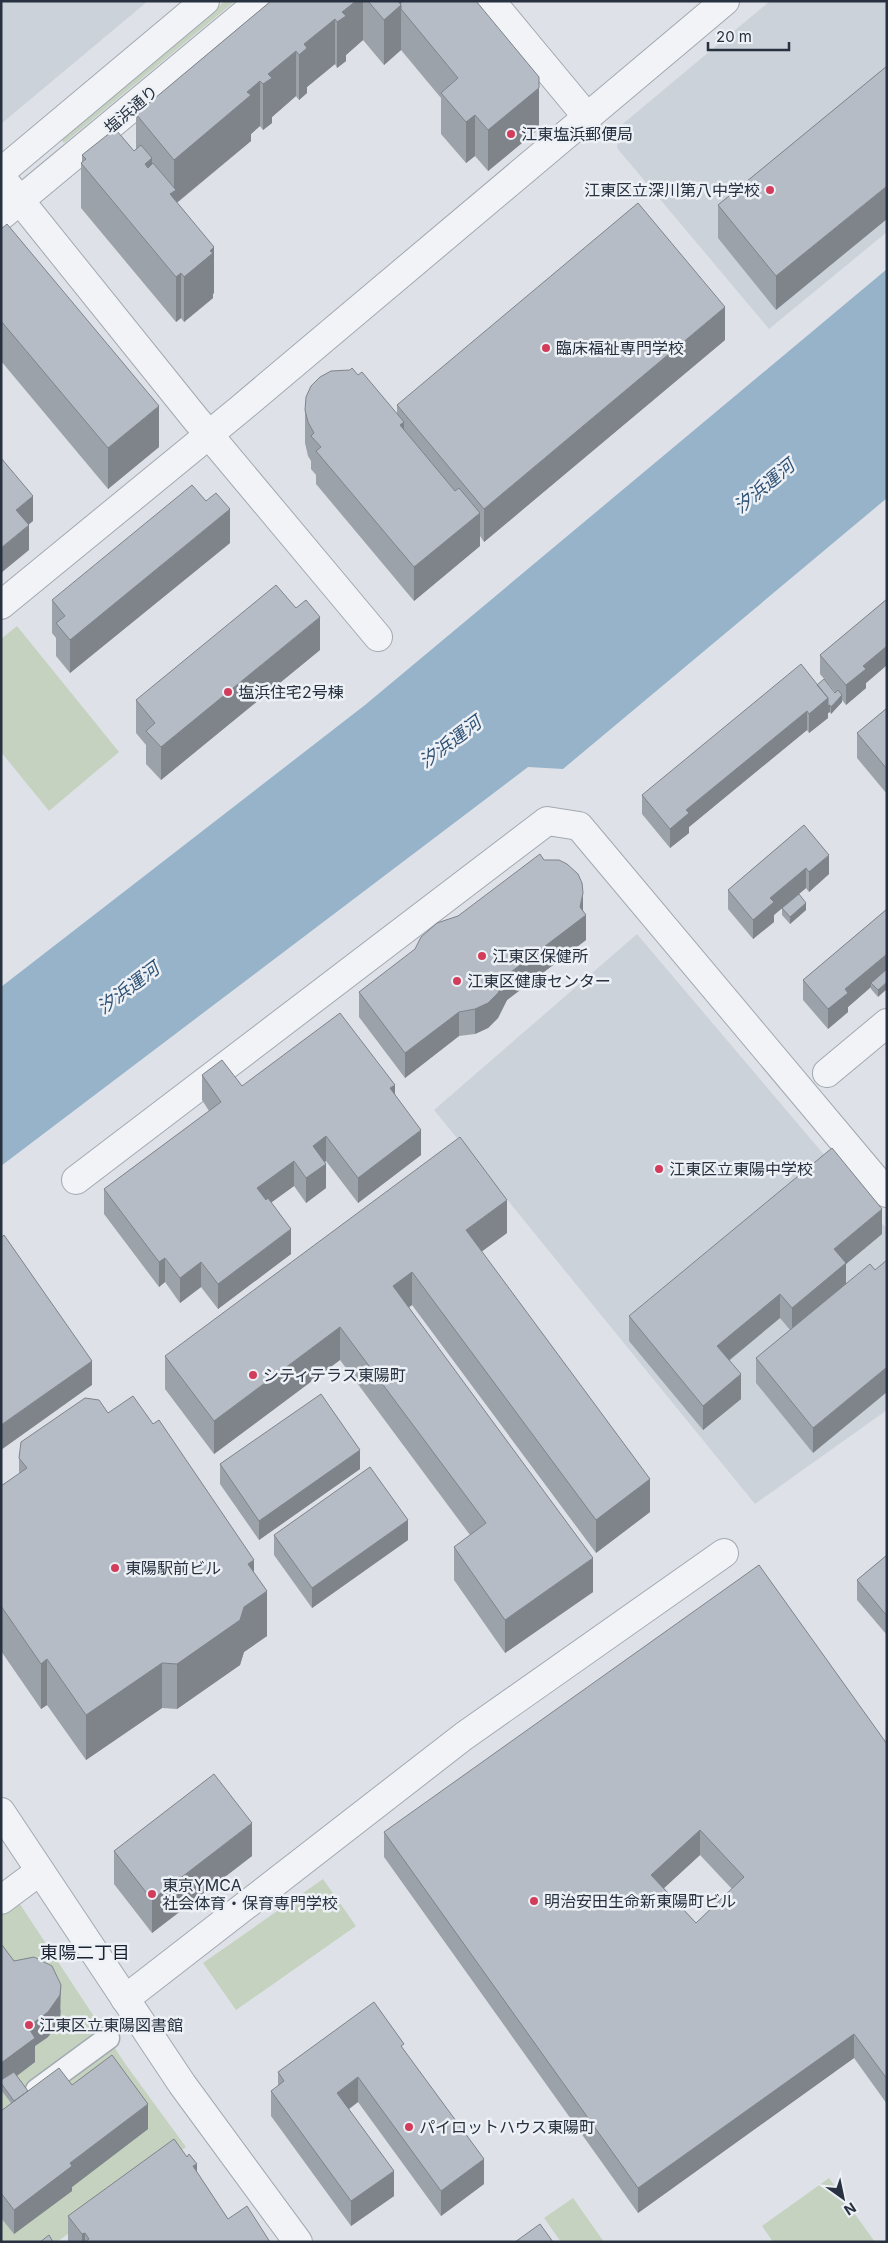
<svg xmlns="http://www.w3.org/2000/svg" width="888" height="2243" viewBox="0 0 888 2243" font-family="Inter,'Noto Sans JP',sans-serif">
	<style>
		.built { fill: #ccd2da }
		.green { fill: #c5d2bf }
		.water { fill: #97b3ca }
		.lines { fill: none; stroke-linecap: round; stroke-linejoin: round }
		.pedestrian-casing { stroke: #a3a9b2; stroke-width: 25 }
		.minor-casing { stroke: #a3a9b2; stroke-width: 30 }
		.tertiary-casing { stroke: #a3a9b2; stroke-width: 30 }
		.pedestrian { stroke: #f1f3f6; stroke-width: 22 }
		.minor { stroke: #f1f3f6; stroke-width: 28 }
		.tertiary { stroke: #f1f3f6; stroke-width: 28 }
		.wall { fill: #9ca2a9; fill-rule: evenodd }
		.shaded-wall { fill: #7f848a }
		.building { fill: #b5bcc5; stroke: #7f848a; fill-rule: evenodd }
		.poi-dot { fill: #d33d5c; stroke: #edf1f6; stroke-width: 2 }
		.labels { text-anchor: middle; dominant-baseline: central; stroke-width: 5; stroke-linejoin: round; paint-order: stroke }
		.street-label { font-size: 16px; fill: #27313f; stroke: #edf1f6 }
		.poi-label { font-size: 16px; fill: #27313f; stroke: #edf1f6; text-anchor: start }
		.water-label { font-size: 18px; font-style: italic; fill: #2f5275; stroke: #edf1f6 }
		.neighbourhood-label { font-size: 18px; fill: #192230; stroke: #edf1f6 }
	</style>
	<rect width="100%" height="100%" fill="#dee2e8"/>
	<path class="built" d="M1,1h147l-147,123z
		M770,1h117v231l-118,97 -152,-181 2,-21z
		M637,934l250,295v181l-132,94 -321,-394z"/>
	<path class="green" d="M225,1h10l-171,142 -4,-5z
		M17,626l102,126 -70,59 -48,-59v-113z
		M323,1879l33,47 -120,84 -33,-47z
		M12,1892l114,173 60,82 -129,95h-56v-342z
		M829,2178l46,64h-102l-11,-16z
		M573,2198l31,44h-43l-17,-24z"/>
	<path class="water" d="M887,269v229l-324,271 -35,-2 -527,399v-179l364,-282z"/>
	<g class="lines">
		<g class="pedestrian-casing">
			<path id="pedestrian" d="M37,2090l71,-52"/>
		</g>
		<g class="minor-casing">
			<path id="minor" d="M491,1l97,117
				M1,177l193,240 184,220
				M827,1073l60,-50
				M76,1180l471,-359 32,5 308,367
				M1,1900l39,-29
				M125,1999l339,-263 260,-183"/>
		</g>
		<g class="tertiary-casing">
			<path id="tertiary" d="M1,172l204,-171
				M1,216l259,-215
				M1,605l238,-195 486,-409
				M1,1812l181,272 116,158"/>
		</g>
		<use href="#pedestrian" class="pedestrian"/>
		<use href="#minor" class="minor"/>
		<use href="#tertiary" class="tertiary"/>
	</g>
	<path class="wall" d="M271,1h205l63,117v11l-51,42 -13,-15 -9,7 -25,-29v-36l-40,-48 -17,15 -21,-25 -17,15v6l-9,7 -2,-4 -28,23v6l-8,7 -3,-4 -24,21v6l-9,7 -3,-4 -9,8v7l-74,62 37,90 -1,1v4l-29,24 -3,-4 -5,4 -95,-114v-45l1,-1v-7l31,-21 21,17 2,-1v-36z
		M887,66l-111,244 -58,-72v-33z
		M1,229l158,218 -51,42 -107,-128z
		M725,340l-241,202 -4,-6v10l-66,55 -98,-117v-9l-5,-6v-8l-3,-5 -3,-13v-33l92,5v-10z
		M230,543l-160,130 -14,-17v-18l-4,-5v-33z
		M887,599v66l-21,18v5l-20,17 -4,-5v2l-11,12 -1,-2 -2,1v5l-19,15 -2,-3 -118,97v6l-19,15 -28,-34v-19l175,-110 18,7 -15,-18v-19z
		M320,650l-159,130 -15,-16v-19l-10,-12v-33z
		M887,708v86l-30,-36v-25z
		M804,825l25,49 -20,18 -3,-4 -32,27v7l-21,17 -25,-30v-19z
		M782,908l24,2 -16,14 -8,-9z
		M887,909l-9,88 -7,-8v-2l-23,20v5l-20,17 -25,-29v-20z
		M583,911l3,29 -79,60 -9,18 -10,10 -13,6 -16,2 -54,42 -46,-61v-25z
		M202,1075l40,11 153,8 26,61 -63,48 -32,-42 -1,1 1,26 -20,15 -12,-17 -23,16 20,52 -73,55 -17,-22 -21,16 -15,-21 -6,5 -55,-73v-25l105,-78 -7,-11z
		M507,1233l-26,19 169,260 -54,41 -184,-248 -3,2 184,285 -88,61 -51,-73v-33l16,-12 -130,-175 -126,94 -49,-65v-33z
		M882,1234l-36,30 -33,189 -57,-70v-25l34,-28 -10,-12 -50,42 11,39 -38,31 -74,-89v-25z
		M108,1413l146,159 13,64 -23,16 -4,13 -63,44 -15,-1 -76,52 -39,-55 -6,4 -40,-58v-165l18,-12v-16z
		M220,1464l140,5 -101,71 -39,-56z
		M274,1535l134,5 -96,68 -38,-53z
		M887,1555v80l-30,-35v-20z
		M887,1744v360l-33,-46 -216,155 -254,-356v-25zM700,1855l32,34 -36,34 -32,-35z
		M114,1851l138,5 -100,77 -38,-49z
		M1,1945l13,16 47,49 -1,10 -12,17 -13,9v16l-18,14 11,15 44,-6 76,44 -76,58v4l-58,43 -13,-16v-107l10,-8 -10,-13z
		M404,2050l80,134 -43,32 -83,-114 -9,7 45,87 -43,30 -80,-110v-25l7,-5v-14z
		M197,2172l31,47 42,23h-202v-26z"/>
	<path class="shaded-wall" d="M356,1h7v39l-17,15v6l-9,7v-46l5,-10z
		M381,1h28l-8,7v42l-17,15v-45z
		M335,19v45l-28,23v6l-8,7v-45l5,-11z
		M296,51v45l-24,21v6l-9,7v-46l5,-10z
		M539,77v52l-51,42v-41z
		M260,81v45l-9,8v7l-75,62 -6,-9 4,-3v-31l73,-68z
		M475,115v41l-9,7v-41z
		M152,158v46l-7,-40z
		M887,186v33l-111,91v-34z
		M214,247v46l-1,1v4l-29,24v-45z
		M181,273v45l-5,4v-45z
		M725,307v33l-241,202v-33z
		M159,406v41l-51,42v-41z
		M404,422v33l-4,-30z
		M33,496v25l-17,14v-25z
		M230,509v34l-160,130v-33z
		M480,513v33l-66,55v-34z
		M29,525v25l-28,23v-25z
		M320,617v33l-159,130v-33z
		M887,646v19l-21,18v5l-20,17v-20l17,-19z
		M842,695v7l-11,12v-7z
		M828,698l2,7v7l-2,1v5l-19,15v-19z
		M807,711v19l-118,97v6l-19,15v-19l16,-19z
		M829,855v19l-20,18v-20z
		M806,868v20l-32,27v7l-21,17v-19l17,-22z
		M583,893v24l3,-2v25l-79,60 -9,18 -10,10 -13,6v-25l32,-34 73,-68z
		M806,903v7l-16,14v-7z
		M887,954v20l-16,9v4l-23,20v5l-20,17v-20l17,-20z
		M887,982v7l-9,8v-7z
		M459,1012v24l-54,42v-25z
		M395,1085v25l-5,-22z
		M421,1130v25l-63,48v-25z
		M326,1136v25l-13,10v-25z
		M294,1161v25l-37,27v-25z
		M326,1164v24l-20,15v-25z
		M507,1200v33l-41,30v-33z
		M882,1209v25l-36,30v24l-54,45v-25l42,-59z
		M291,1229v25l-73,55v-25z
		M165,1258v24l-6,5v-25z
		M201,1262v25l-21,16v-25z
		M412,1272v33l-19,14v-33z
		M780,1294v24l-63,52v-24z
		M340,1327v33l-126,94v-33z
		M92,1361v24l-91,65v-25z
		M887,1367v25l-74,61v-25z
		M741,1374v25l-38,31v-24z
		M360,1450v19l-101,71v-19z
		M650,1479v33l-54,41v-33z
		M408,1520v20l-96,68v-20z
		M593,1558v34l-88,61v-33z
		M254,1560v40l13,-9v45l-23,16 -4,13 -63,44v-45l71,-100z
		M47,1659v46l-6,4v-45z
		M162,1663v45l-76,52v-45z
		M252,1823v33l-100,77v-33z
		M700,1830v25l-49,45v-25z
		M61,1985l-1,35 -12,17 -13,9v16l-32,24 -2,-3v-20z
		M854,2034v24l-216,155v-25z
		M358,2077v25l-21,16v-25z
		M148,2104v25l-76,58v4l-58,43v-24l56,-47z
		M484,2159v25l-43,32v-25z
		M197,2164v46l-4,-44z
		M394,2171v25l-43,30v-25z
		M85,2233v9h-3v-8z"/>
	<path class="building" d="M271,1h85l-14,11 4,4 -9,6 -2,-3 -31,25 3,4 -8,7 -3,-4 -28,23 4,4 -9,6 -3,-3 -13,11 4,3 -77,65 -38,-46z
		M368,1h30l3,4 -17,15z
		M403,1h73l63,76v11l-51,42 -13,-15 -9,7 -25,-29 17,-15 -57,-69v-4l-1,-1z
		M887,66v120l-111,90 -58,-71z
		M117,131l17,20 7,-6 11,13 -7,6 3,4 5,-5 23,27 -6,4 44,53 -4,4 3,2 -29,24 -3,-4 -5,4 -95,-114 5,-4 -4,-4 29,-23 2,2z
		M638,203l87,104 -241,202 -87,-104z
		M7,224l152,182 -51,42 -107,-127v-92z
		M352,368l6,7 4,-3 42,50 -4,3 55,66 4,-3 21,25 -66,54 -98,-116 5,-4 -10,-11 3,-3 -6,-11 -3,-12 1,-13 5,-11 9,-9 11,-6 19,-1z
		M1,458l32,38 -17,14 13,15 -28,23z
		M192,485l14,16 10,-8 14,16 -160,131 -14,-17 9,-7 -13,-16z
		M276,585l20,23 10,-8 14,17 -159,130 -15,-16 9,-8 -19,-23z
		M887,599v47l-24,20 3,3 -20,16 -26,-30z
		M801,664l27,34 -19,16 -2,-3 -121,99 3,3 -19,16 -28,-34z
		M824,679l11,14 3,-3 4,5 -11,12 -1,-2 -2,1v-8l-11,-13z
		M887,708v61l-30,-36z
		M804,825l25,30 -20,17 -3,-4 -36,30 4,4 -21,18 -25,-30z
		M540,854l4,6h15l8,4 11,10 4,9 1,10 -3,14 6,8 -79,60 -9,18 -10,10 -13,6 -16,3 -54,41 -46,-61 56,-43 6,-12 16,-14 21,-7z
		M799,894l7,9 -16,14 -8,-9z
		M887,909v45l-42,35 3,4 -20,16 -25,-29z
		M887,969v13l-9,8 -7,-7z
		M340,1013l55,72 -5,3 31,42 -63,48 -32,-42 -13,10 13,18 -20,14 -12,-17 -37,27 9,12 2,-2 23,31 -73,55 -17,-22 -21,16 -15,-20 -6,4 -55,-73 117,-87 -19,-27 20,-15 20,26z
		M460,1137l47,63 -41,30 184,249 -54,41 -184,-248 -19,14 200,272 -88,62 -51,-73 32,-24 -146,-196 -126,94 -49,-65z
		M832,1148l50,61 -48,40 12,14 -54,45 -12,-14 -63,52 24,28 -38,32 -74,-90z
		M4,1235l88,126 -91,64v-187z
		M887,1260v107l-74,61 -57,-70 114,-94 5,6z
		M321,1394l39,56 -101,71 -39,-57z
		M133,1396l20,28 6,-4 95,140 -6,4 19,27 -23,16 -4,13 -63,44 -15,-1 -76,52 -39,-56 -6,5 -40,-58v-120l26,-18 -8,-10 2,-16 64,-44 14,2 9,13z
		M370,1467l38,53 -96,68 -38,-53z
		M887,1555v61l-30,-36z
		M759,1565l128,179v335l-33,-45 -216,154 -254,-356zM700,1830l44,47 -48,46 -45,-48z
		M214,1774l38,49 -100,77 -38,-49z
		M1,1945h1l12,16 20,-4 18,9 9,19 -1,10 -12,17 -20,15 7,11 -34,25z
		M374,2002l30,42 -3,2 83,113 -43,32 -83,-114 -21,16 57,78 -43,30 -80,-110 13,-10 -6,-9z
		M112,2055l36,49 -78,59 2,3 -58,44 -13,-17v-82l58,-43 13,17z
		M14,2072l14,19 -14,10 -13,-18v-3z
		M174,2139l13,18 2,-3 8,10 -4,2 35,53 19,-13 23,36h-183l-1,-1 3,-2 -4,-6 -3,1 -14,-18z
		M540,2224l13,18h-38z
		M49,2235l4,7h-13z"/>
	<g class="poi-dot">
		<circle cx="511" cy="134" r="5"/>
		<circle cx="770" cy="190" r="5"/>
		<circle cx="546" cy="348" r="5"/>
		<circle cx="228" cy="692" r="5"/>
		<circle cx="482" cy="956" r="5"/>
		<circle cx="457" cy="981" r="5"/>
		<circle cx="659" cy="1169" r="5"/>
		<circle cx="253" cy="1375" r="5"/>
		<circle cx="115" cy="1568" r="5"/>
		<circle cx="152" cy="1894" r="5"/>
		<circle cx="534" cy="1901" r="5"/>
		<circle cx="29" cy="2025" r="5"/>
		<circle cx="409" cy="2127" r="5"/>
	</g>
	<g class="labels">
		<g class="street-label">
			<text transform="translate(131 109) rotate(-40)">塩浜通り</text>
		</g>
		<g class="poi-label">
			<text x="521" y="134">江東塩浜郵便局</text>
			<text x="760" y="190" text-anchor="end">江東区立深川第八中学校</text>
			<text x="556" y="348">臨床福祉専門学校</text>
			<text x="238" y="692">塩浜住宅2号棟</text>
			<text x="492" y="956">江東区保健所</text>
			<text x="467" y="981">江東区健康センター</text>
			<text x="669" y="1169">江東区立東陽中学校</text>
			<text x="263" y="1375">シティテラス東陽町</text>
			<text x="125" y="1568">東陽駅前ビル</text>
			<text x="162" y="1885">東京YMCA<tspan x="162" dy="18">社会体育・保育専門学校</tspan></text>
			<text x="544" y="1901">明治安田生命新東陽町ビル</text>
			<text x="39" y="2025">江東区立東陽図書館</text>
			<text x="419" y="2127">パイロットハウス東陽町</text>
		</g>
		<g class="water-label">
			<text transform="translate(764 486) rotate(-40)">汐浜運河</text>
			<text transform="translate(450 742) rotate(-37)">汐浜運河</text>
			<text transform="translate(128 988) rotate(-37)">汐浜運河</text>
		</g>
		<g class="neighbourhood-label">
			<text x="85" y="1952">東陽二丁目</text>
		</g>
	</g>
	<rect width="888" height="2243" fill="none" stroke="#27313f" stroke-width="5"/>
	<g transform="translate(843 2198) rotate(147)" stroke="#edf1f6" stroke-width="4" paint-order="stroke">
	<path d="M0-4L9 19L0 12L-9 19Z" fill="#27313f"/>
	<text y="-8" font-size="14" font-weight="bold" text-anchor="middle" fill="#27313f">N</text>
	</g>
	<path d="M708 42v8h81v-8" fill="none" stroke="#27313f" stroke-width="2.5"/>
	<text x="716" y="42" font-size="15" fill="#27313f" stroke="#edf1f6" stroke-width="4" paint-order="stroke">20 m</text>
</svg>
